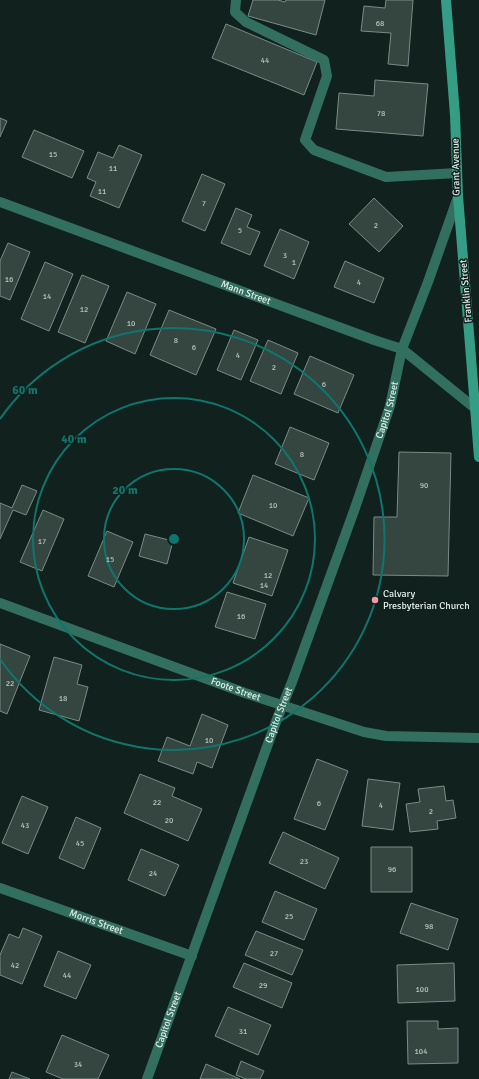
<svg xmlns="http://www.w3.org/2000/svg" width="479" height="1079" viewBox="0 0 479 1079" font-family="Signika,sans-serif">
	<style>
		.building { fill: #354641; stroke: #798c86 }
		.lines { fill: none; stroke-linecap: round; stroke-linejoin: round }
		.lane { stroke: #336f5f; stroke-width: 10 }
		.street { stroke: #336f5f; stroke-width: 10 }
		.secondary { stroke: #349d84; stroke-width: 10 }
		.ring { fill: none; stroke: #0f766e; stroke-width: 2 }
		.poi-dot { fill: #f39aaa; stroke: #11211d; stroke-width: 1.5 }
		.labels { text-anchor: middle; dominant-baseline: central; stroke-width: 3; stroke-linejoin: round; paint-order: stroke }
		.number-label { font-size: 8px; fill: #b8c3c0 }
		.street-label { font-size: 10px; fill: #e3edea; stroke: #11211d }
		.poi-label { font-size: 10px; fill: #e3edea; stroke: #11211d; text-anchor: start }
		.centre { fill: #0f766e; stroke: #11211d; stroke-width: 2 }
		.ring-label { font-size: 12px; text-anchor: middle; font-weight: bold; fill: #0f766e; stroke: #11211d; stroke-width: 3; stroke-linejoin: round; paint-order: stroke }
	</style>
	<rect width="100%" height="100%" fill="#11211d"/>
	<path class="building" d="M253,0h25l7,2 1,-2h39l-9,35 -68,-19z
		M386,0h27l-5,66 -20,-2 3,-31 -30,-2 3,-25 21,2z
		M226,24l91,38 -13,33 -92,-37z
		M375,80l53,4 -5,52 -87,-7 3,-36 35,3z
		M0,118l7,3 -7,16z
		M34,130l50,21 -12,27 -50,-21z
		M119,145l23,10 -23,53 -29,-12 6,-14 -9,-4 11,-26 15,6z
		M202,174l23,10 -20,47 -23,-10z
		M374,198l29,28 -24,26 -30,-28z
		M236,208l16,7 -5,12 13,5 -10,23 -29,-12z
		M280,229l29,13 -15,37 -30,-13z
		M8,243l22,9 -20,48 -10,-4v-35z
		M345,261l39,17 -10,25 -40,-16z
		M45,262l28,12 -24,57 -28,-12z
		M82,275l27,11 -24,57 -27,-11z
		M127,292l29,12 -21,50 -29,-13z
		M169,310l47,19 -20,46 -46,-20z
		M234,330l24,10 -17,40 -24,-10z
		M268,340l30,13 -17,41 -31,-13z
		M310,356l44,19 -16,38 -44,-19z
		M290,427l39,16 -15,37 -39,-16z
		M399,452l52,1 -3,123 -75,-1 1,-58h23z
		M253,475l56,23 -16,38 -55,-23z
		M22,485l15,6 -11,24 -13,-5 -13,29v-36l12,5z
		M43,510l21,9 -22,52 -22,-9z
		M107,531l26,11 -19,45 -26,-11z
		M145,534l28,7 -6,23 -28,-8z
		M249,537l39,13 -16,46 -39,-13z
		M227,592l39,12 -11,35 -40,-12z
		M0,644l30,12 -23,58 -7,-3z
		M54,657l28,8 -5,19 11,3 -9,34 -40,-11z
		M202,714l26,11 -16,43 -15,-6 -4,12 -35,-13 9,-24 23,9z
		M317,759l31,12 -23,59 -31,-11z
		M140,774l35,14 -3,8 30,13 -14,32 -64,-28z
		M368,779l32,4 -7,47 -31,-4z
		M444,786l2,15 7,-1 3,18 -19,3 1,8 -28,3 -4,-28 14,-2 -2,-13z
		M22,796l26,11 -20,47 -26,-11z
		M76,817l25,11 -17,41 -25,-11z
		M283,832l56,26 -14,31 -56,-26z
		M371,847h41v45h-41z
		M141,849l38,16 -14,31 -37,-16z
		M275,891l42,18 -13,31 -42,-18z
		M411,903l47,16 -10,31 -48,-17z
		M23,928l19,8 -20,48 -22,-9v-20l9,-21 10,4z
		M256,931l47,19 -11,25 -47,-20z
		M58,951l33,14 -15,34 -32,-13z
		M244,963l48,20 -10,25 -49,-21z
		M454,963l1,38 -57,2 -1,-38z
		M228,1007l43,18 -13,30 -43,-19z
		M407,1021h31v8l20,-1v35l-50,1z
		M62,1035l47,20 -11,24h-35l-17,-7z
		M241,1061l23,10 -4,8h-14l-10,-4z
		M206,1064l34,15h-40z
		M12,1072l18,7h-21z"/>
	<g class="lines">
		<path class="lane" d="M236,0l-1,12 11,10 78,38 3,16 -22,64 9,10 72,27 71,-4"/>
		<g class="street">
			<path id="s1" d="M0,202l374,138 28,9 74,60h3"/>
			<path id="s2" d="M0,603l245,90 119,39 22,4 93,2"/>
			<path id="s3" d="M0,888l192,68"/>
			<path id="s4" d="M147,1079l130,-360 15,-37 63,-174 35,-102 12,-57 26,-67 30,-85"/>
		</g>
		<path class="secondary" d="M446,0l9,115 3,81 21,261"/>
	</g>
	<g class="ring">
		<circle cx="174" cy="539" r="70"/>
		<circle cx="174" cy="539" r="141"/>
		<path d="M0 419A211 211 0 1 1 0 659"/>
	</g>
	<circle class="poi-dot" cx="375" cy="600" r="4"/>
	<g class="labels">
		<g class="number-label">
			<text x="380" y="23">68</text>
			<text x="265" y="60">44</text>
			<text x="381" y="113">78</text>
			<text x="53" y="154">15</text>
			<text x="113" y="168">11</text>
			<text x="102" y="191">11</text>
			<text x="204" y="203">7</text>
			<text x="376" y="225">2</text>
			<text x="240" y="230">5</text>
			<text x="285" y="255">3</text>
			<text x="294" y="262">1</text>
			<text x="9" y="279">16</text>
			<text x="359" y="282">4</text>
			<text x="47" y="296">14</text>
			<text x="84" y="309">12</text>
			<text x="131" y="323">10</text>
			<text x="176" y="340">8</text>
			<text x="194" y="347">6</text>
			<text x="238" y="355">4</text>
			<text x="274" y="367">2</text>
			<text x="324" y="384">6</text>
			<text x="302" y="454">8</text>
			<text x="424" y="485">90</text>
			<text x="273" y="505">10</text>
			<text x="42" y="541">17</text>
			<text x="110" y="559">15</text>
			<text x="268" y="575">12</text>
			<text x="264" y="585">14</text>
			<text x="241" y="616">16</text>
			<text x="10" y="683">22</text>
			<text x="63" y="698">18</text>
			<text x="209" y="740">10</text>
			<text x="157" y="802">22</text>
			<text x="319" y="803">6</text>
			<text x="381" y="805">4</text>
			<text x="431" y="811">2</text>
			<text x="169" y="820">20</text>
			<text x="25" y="825">43</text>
			<text x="80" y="843">45</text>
			<text x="304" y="861">23</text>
			<text x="392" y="869">96</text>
			<text x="153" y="873">24</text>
			<text x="289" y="916">25</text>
			<text x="429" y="926">98</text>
			<text x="274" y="953">27</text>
			<text x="15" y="965">42</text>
			<text x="67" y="975">44</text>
			<text x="263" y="985">29</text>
			<text x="422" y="989">100</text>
			<text x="243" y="1031">31</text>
			<text x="421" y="1051">104</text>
			<text x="78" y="1064">34</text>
		</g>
		<g class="street-label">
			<text transform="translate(456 167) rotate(-91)">Grant Avenue</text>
			<text transform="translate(466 291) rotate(-95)">Franklin Street</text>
			<text stroke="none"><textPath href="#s1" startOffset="262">Mann Street</textPath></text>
			<text stroke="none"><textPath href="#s4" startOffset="711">Capitol Street</textPath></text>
			<text stroke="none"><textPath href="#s2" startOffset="251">Foote Street</textPath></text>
			<text stroke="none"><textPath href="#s4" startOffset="387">Capitol Street</textPath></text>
			<text stroke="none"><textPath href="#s3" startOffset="102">Morris Street</textPath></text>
			<text stroke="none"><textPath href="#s4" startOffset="63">Capitol Street</textPath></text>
		</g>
		<g class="poi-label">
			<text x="383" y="594">Calvary<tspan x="383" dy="12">Presbyterian Church</tspan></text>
		</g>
	</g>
	<circle cx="174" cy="539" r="6" class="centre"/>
	<g class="ring-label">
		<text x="25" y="394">60 m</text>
		<text x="74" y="443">40 m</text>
		<text x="125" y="494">20 m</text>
	</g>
</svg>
